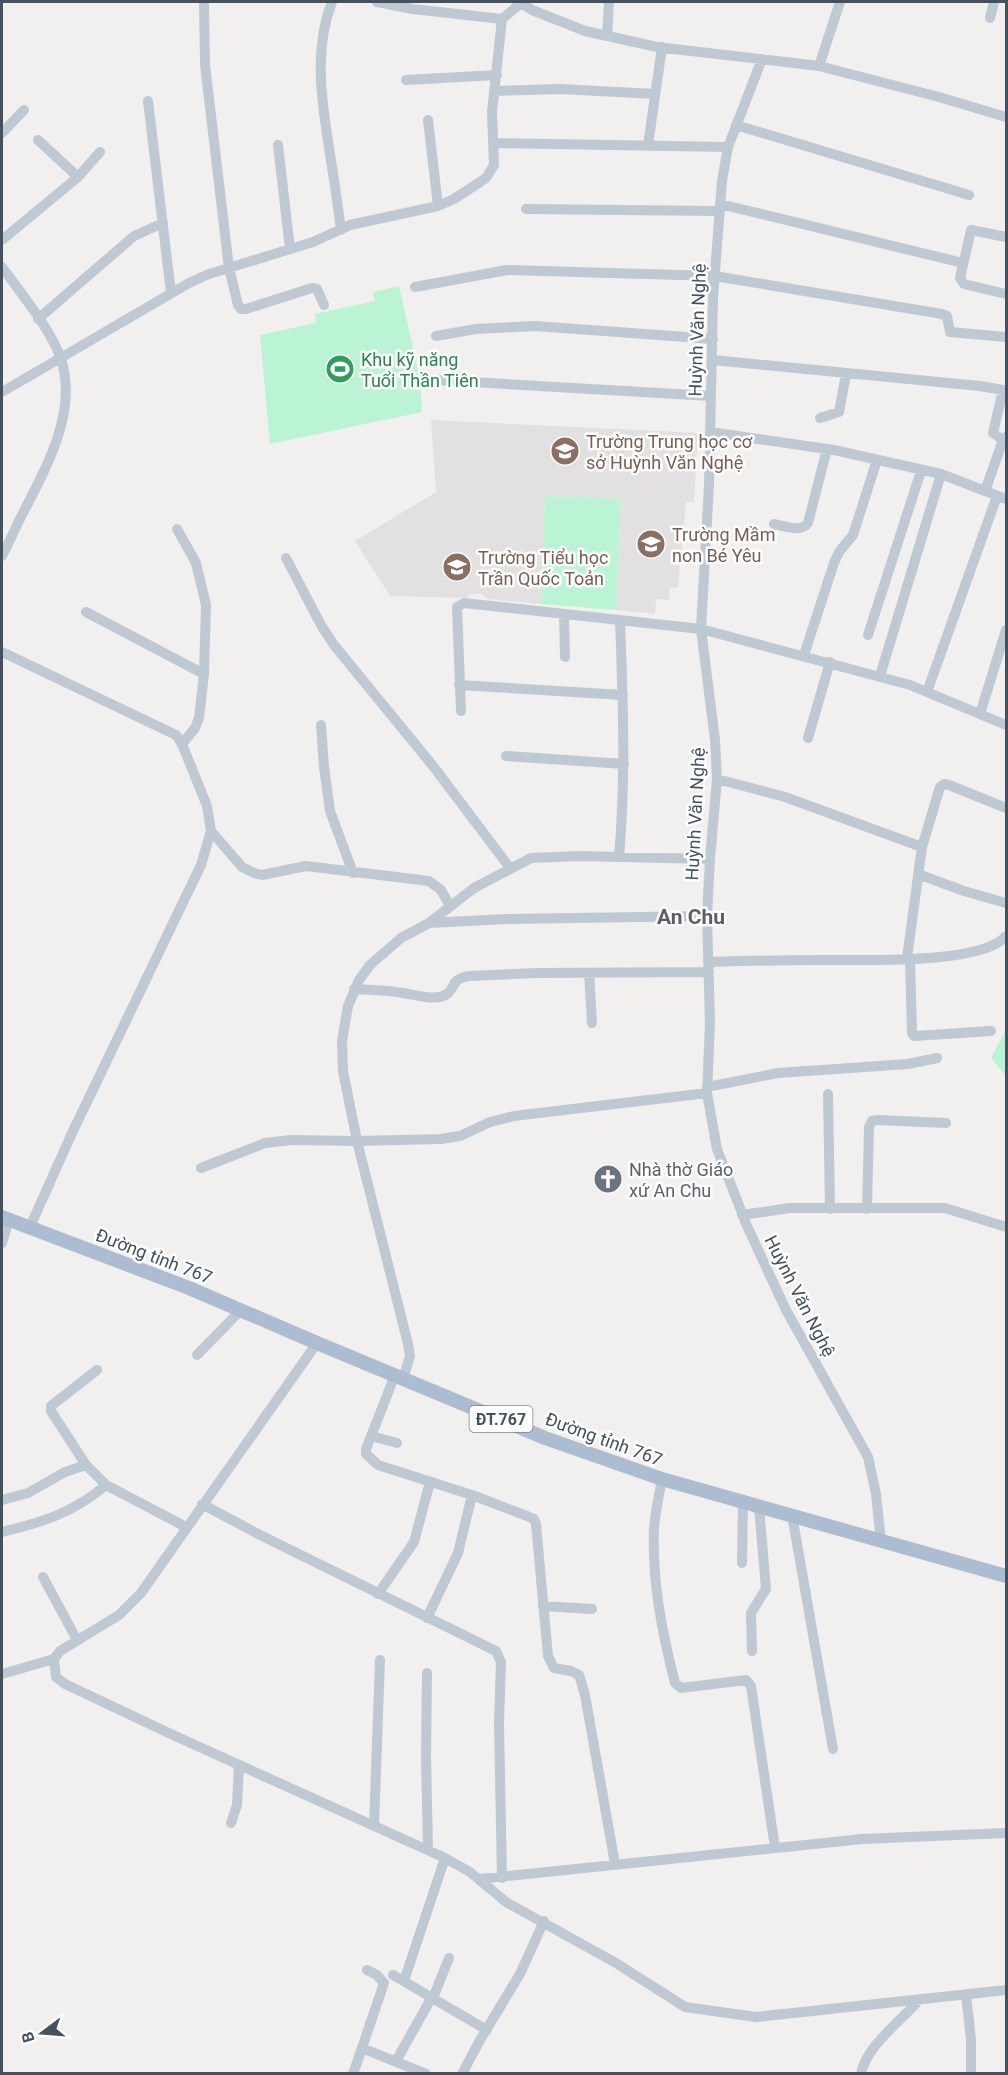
<svg xmlns="http://www.w3.org/2000/svg" width="1008" height="2075" viewBox="0 0 1008 2075" font-family="Roboto,sans-serif">
	<style>
		.education { fill: #e3e0e1 }
		.green { fill: #baf4d4 }
		.lines { fill: none; stroke-linecap: round; stroke-linejoin: round }
		.minor { stroke: #bfc9d3; stroke-width: 10 }
		.major { stroke: #acbcd1; stroke-width: 14 }
		.labels { text-anchor: middle; dominant-baseline: central; stroke-width: 5; stroke-linejoin: round; paint-order: stroke }
		.shield { fill: #fff; stroke: #7d858f; stroke-width: 1.5 }
		.shield-label { font-size: 16px; font-weight: bold; fill: #45515f }
		.street-label { font-size: 18px; fill: #45515f; stroke: #fff }
		.leisure-label { font-size: 18px; fill: #27864d; stroke: #fff; text-anchor: start }
		.education-label { font-size: 18px; fill: #785e54; stroke: #fff; text-anchor: start }
		.worship-label { font-size: 18px; fill: #5b616d; stroke: #fff; text-anchor: start }
		.quarter-label { font-size: 21px; font-weight: bold; fill: #5b5f65; stroke: #fff }
	</style>
	<rect width="100%" height="100%" fill="#f2efef"/>
	<path class="education" d="M431,420l267,13 -4,69h-8l-8,85 -8,1 -1,12 -13,-1 -1,15 -39,-4 5,-111 -76,-3 -4,108 -55,-5 -4,-5h-12l-3,4 -77,-2 -35,-55 81,-49z"/>
	<path class="green" d="M399,286l21,93 2,33 -152,32 -10,-109 56,-12 -1,-9 60,-13 -2,-9z
		M545,496l76,3 -5,111 -75,-6z
		M1006,1029v47l-15,-18z"/>
	<g class="lines">
		<path class="minor" d="M204,2l1,63 24,203 9,37 3,4h5l66,-21 5,1 7,16
			M332,2c-20,51 -9,106 -1,159 4,23 7,46 10,69
			M377,2l36,7 89,10
			M520,2l12,8 53,21 72,16 162,19 120,31 67,20
			M990,18l4,-16
			M607,36l2,-34
			M762,59l-34,88 -6,34 -9,117 -4,187 -8,144 14,111 2,39 -7,80 -3,57 3,107 -3,70 10,56 30,77 39,84 82,147 8,37 5,47
			M819,66l21,-64
			M406,80l91,-5
			M494,91l66,-2 95,5
			M148,101l23,192
			M428,120l10,86
			M736,125l233,70
			M2,133l22,-23
			M38,140l40,37
			M494,143l234,4
			M278,145l12,104
			M648,145l14,-98
			M720,204l243,59
			M526,209l193,2
			M1006,237l-35,-7 -11,48 4,6 42,10
			M2,240l76,-63 22,-25
			M2,267c18,25 49,62 59,92 17,52 -14,107 -37,152 -8,15 -14,30 -22,45
			M415,287l92,-17 208,6 227,38 5,2 3,16 56,5
			M38,319l96,-83 29,-13
			M436,336l40,-7 59,-3 178,13
			M712,360l268,26 23,4 -10,43 10,7
			M420,379l291,17
			M2,392l187,-109 20,-9 104,-32 37,-17 88,-19 16,-7 32,-21 8,-13 -2,-53 10,-93 19,-16
			M820,418l19,-6 7,-38
			M710,432l124,18 107,24 65,25
			M985,491l18,-51 3,-3
			M774,524c11,2 27,9 34,-1l19,-74
			M177,529l19,34 10,42 -2,69 -5,44 -4,10 -13,16
			M286,558l35,67 13,20 99,121 77,102
			M86,612l118,62
			M564,615l1,42
			M868,635l53,-164
			M2,652l174,83 6,9 25,62 4,25 -10,34 -129,268 -42,94
			M804,655l30,-92 5,-11 14,-17 24,-75
			M880,676l61,-202
			M459,685l164,10
			M927,692l70,-196
			M461,711l-4,-104 7,-4 237,26 209,56 96,40
			M980,714l26,-84
			M321,725l3,42 6,44 23,62
			M808,738l22,-76
			M506,756l118,8
			M717,779l68,18 137,50
			M211,831l31,36 12,6 8,2 44,-9 123,15 12,9 9,16
			M619,857c7,-80 4,-157 1,-237
			M918,874l46,17 42,12
			M429,923l77,-4 201,-3
			M907,958l15,-111 18,-60 4,-3 5,1 57,23
			M910,959l2,74 2,3 77,-5
			M709,962c35,-1 70,-2 105,-2 40,-1 167,6 192,-24
			M589,973l3,50
			M354,989c14,1 28,1 42,3 13,1 34,9 47,4 15,-6 4,-17 27,-20l67,-3 172,-1
			M707,1087l71,-14 130,-9 29,-6
			M828,1094l2,115
			M201,1168l64,-25 26,-3 66,1 84,-2 19,-3 30,-14 24,-6 193,-23
			M867,1209l2,-82 3,-6 6,-1 68,3
			M742,1215l48,-7h155l61,19
			M2,1243l7,-23
			M317,1343l-176,250 -22,22 -59,36 -6,8 2,18 9,7 108,51 272,123 25,14 36,30 110,61 69,44 71,10 250,-27
			M197,1355l44,-45
			M97,1370l-46,36v5l35,54 20,20 80,42
			M395,1375l-29,74v5l12,11 94,30 55,21 7,3 2,5 12,132 6,12 17,3 8,4 6,20 30,169
			M403,1379l7,-23 -2,-12 -51,-203 -14,-70 -1,-30 6,-35 11,-26 11,-15 31,-27 28,-15 45,-35 57,-30 48,-2 131,3
			M371,1436l26,7
			M662,1479c-3,16 -7,34 -8,50 -2,53 8,103 21,154l6,5 65,-8 5,6 24,162
			M2,1500l26,-7 37,-21 21,-7
			M202,1504l58,31 236,116 5,11 -2,61 3,155
			M792,1515l41,234
			M2,1532c41,-10 71,-19 104,-47
			M742,1563l1,-61
			M43,1577l34,63
			M378,1594l36,-52 16,-60
			M543,1606l49,3
			M427,1618l31,-65 14,-58
			M752,1651l-1,-38 15,-24 -7,-82
			M427,1673l-1,83 2,93
			M2,1674l52,-15
			M231,1823l6,-18 2,-40
			M374,1826l6,-166
			M479,1879l383,-40 144,-6
			M393,1975l94,55
			M404,1981l41,-123
			M966,1994l5,46v34
			M433,1998l16,-40
			M362,2048l22,-65 -7,-8 -10,-5
			M396,2061l36,-64
			M353,2074l9,-26 64,26
			M462,2074l18,-34 40,-66 24,-53
			M861,2074c5,-28 41,-54 59,-75"/>
		<path class="major" d="M2,1217l187,71 128,55 228,95 117,41 344,97"/>
	</g>
	<defs>
		<g id="stadium-disc" transform="scale(1.5)"><circle r="9.5" fill="#2e9e5b" stroke="#fff"/><path d="M0-5a6.5 5 0 1 0 0 10a6.5 5 0 1 0 0-10ZM-3.5-1.8h7v3.6h-7Z" fill="#fff"/></g>
		<g id="school-disc" transform="scale(1.5)"><circle r="9.5" fill="#8d6e63" stroke="#fff"/><path d="M0-5L7-2L0 1L-7-2ZM-4 1L0 2.5L4 1V4Q0 6-4 4Z" fill="#fff"/></g>
		<g id="church-disc" transform="scale(1.5)"><circle r="9.5" fill="#6b7280" stroke="#fff"/><path d="M-1.2-6h2.4v3.5h3.3v2.4h-3.3V6h-2.4V-.1h-3.3v-2.4h3.3Z" fill="#fff"/></g>
	</defs>
	<g fill-rule="evenodd">
		<use href="#stadium-disc" x="340" y="369"/>
		<use href="#school-disc" x="565" y="451"/>
		<use href="#school-disc" x="651" y="544"/>
		<use href="#school-disc" x="457" y="567"/>
		<use href="#church-disc" x="608" y="1179"/>
	</g>
	<g class="labels">
		<rect class="shield" x="469.5" y="1406" width="63" height="26" rx="4.5"/>
		<g class="shield-label">
			<text x="501" y="1419">ĐT.767</text>
		</g>
		<g class="street-label">
			<text transform="translate(697 330) rotate(-88)">Huỳnh Văn Nghệ</text>
			<text transform="translate(695 814) rotate(-87)">Huỳnh Văn Nghệ</text>
			<text transform="translate(154 1256) rotate(21)">Đường tỉnh 767</text>
			<text transform="translate(800 1296) rotate(63)">Huỳnh Văn Nghệ</text>
			<text transform="translate(604 1439) rotate(20)">Đường tỉnh 767</text>
		</g>
		<g class="leisure-label">
			<text x="361" y="359">Khu kỹ năng<tspan x="361" dy="21">Tuổi Thần Tiên</tspan></text>
		</g>
		<g class="education-label">
			<text x="586" y="441">Trường Trung học cơ<tspan x="586" dy="21">sở Huỳnh Văn Nghệ</tspan></text>
			<text x="672" y="534">Trường Mầm<tspan x="672" dy="21">non Bé Yêu</tspan></text>
			<text x="478" y="557">Trường Tiểu học<tspan x="478" dy="21">Trần Quốc Toản</tspan></text>
		</g>
		<g class="worship-label">
			<text x="629" y="1169">Nhà thờ Giáo<tspan x="629" dy="21">xứ An Chu</tspan></text>
		</g>
		<g class="quarter-label">
			<text x="691" y="917">An Chu</text>
		</g>
	</g>
	<rect width="1008" height="2075" fill="none" stroke="#45515f" stroke-width="6"/>
	<g transform="translate(42 2033) rotate(254)" stroke="#ffffff" stroke-width="4.5" paint-order="stroke">
	<path d="M0-4.5L10 22L0 15L-10 22Z" fill="#45515f"/>
	<text y="-9" font-size="16" font-weight="bold" text-anchor="middle" fill="#45515f">B</text>
	</g>
</svg>
